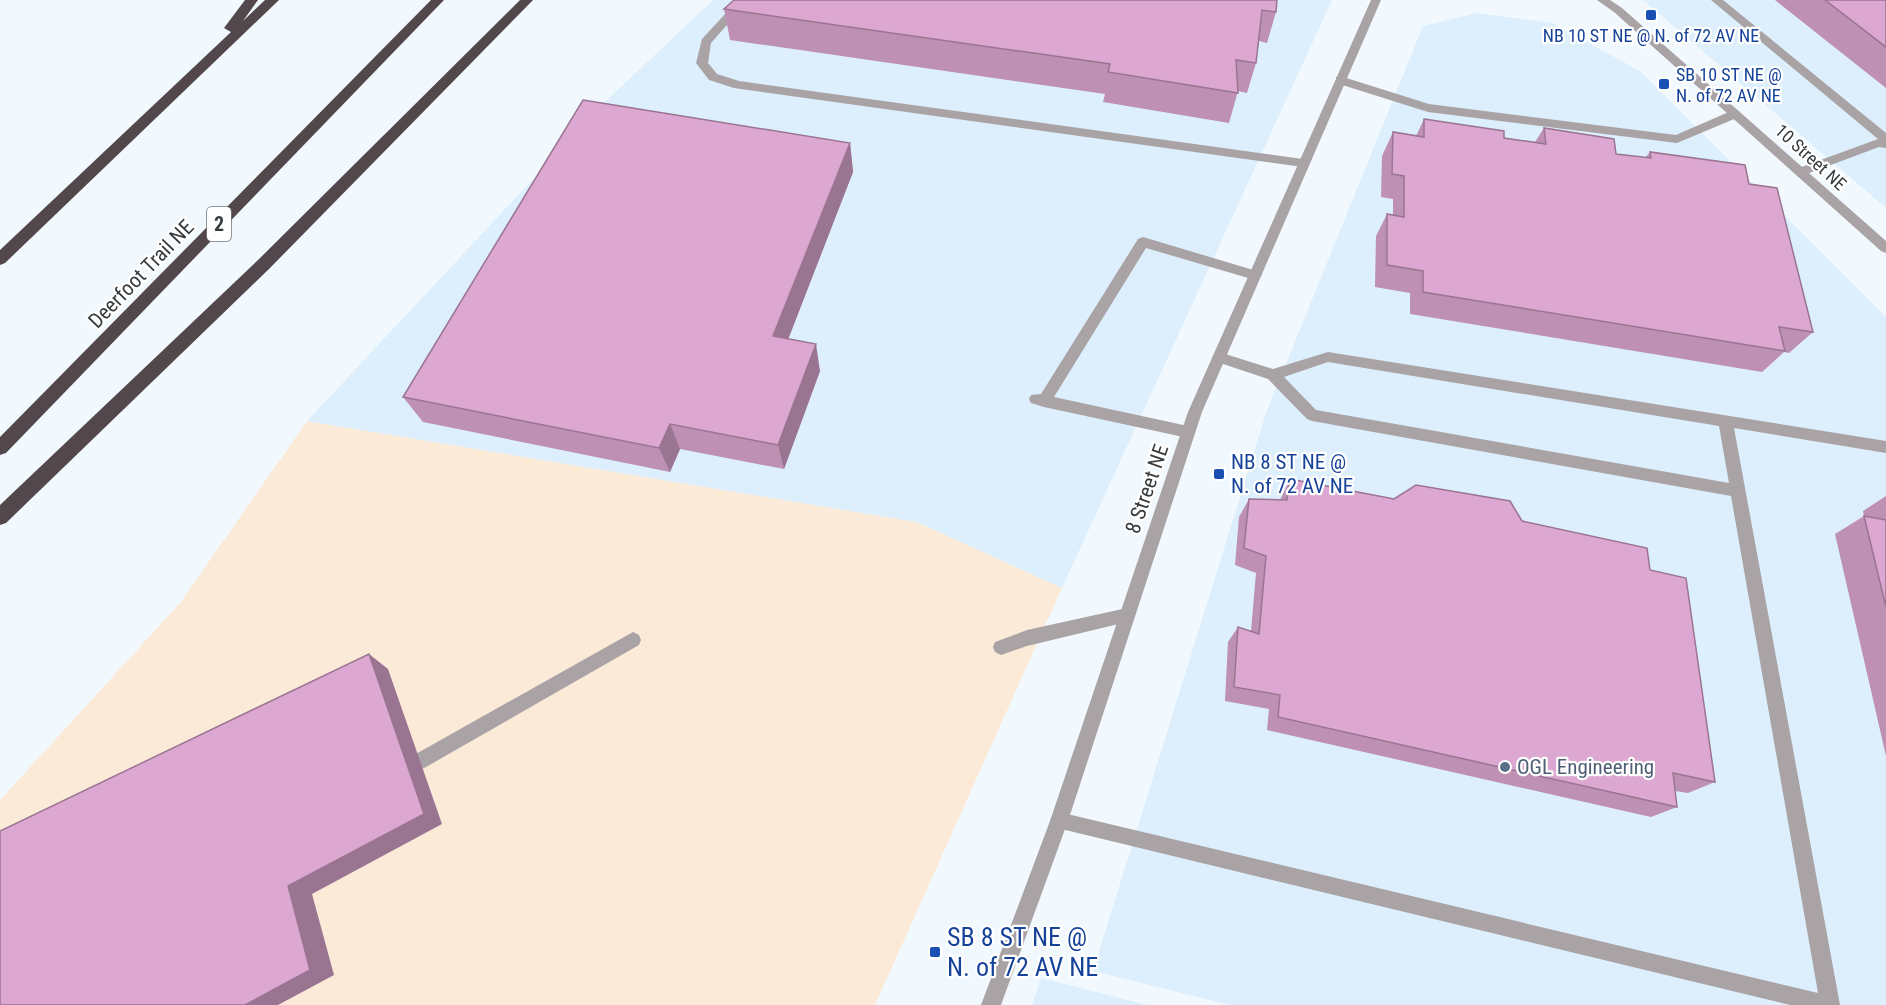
<svg xmlns="http://www.w3.org/2000/svg" width="1886" height="1005" viewBox="0 0 1886 1005" font-family="'Roboto Condensed',sans-serif">
	<style>
		.commercial { fill: #fcead9 }
		.built { fill: #ddeffc }
		.lines { fill: none; stroke-linecap: round; stroke-linejoin: round }
		.lane { fill: #a9a3a5; fill-rule: evenodd }
		.street { fill: #a9a3a5; fill-rule: evenodd }
		.highway { fill: #52474a; fill-rule: evenodd }
		.wall { fill: #bd90b4 }
		.shaded-wall { fill: #9a7592 }
		.building { fill: #dca7d1; stroke: #9a7592; stroke-width: 1.5 }
		.transit-dot { fill: #1a4fb4; stroke: #fff; stroke-width: 2 }
		.service-dot { fill: #5c6f8a; stroke: #fff; stroke-width: 2 }
		.labels { text-anchor: middle; dominant-baseline: central; stroke-width: 4.5; stroke-linejoin: round; paint-order: stroke }
		.far-transit-label { font-size: 18px; fill: #164399; stroke: #fff }
		.far-street-label { font-size: 18px; fill: #373b3e; stroke: #fff }
		.shield { fill: #fff; stroke: #737678; stroke-width: 1.5 }
		.shield-label { font-size: 20px; font-weight: bold; fill: #373b3e }
		.street-label { font-size: 21px; fill: #373b3e; stroke: #fff }
		.transit-label { font-size: 21px; fill: #164399; stroke: #fff; text-anchor: start }
		.service-label { font-size: 21px; fill: #4e5e75; stroke: #fff; text-anchor: start }
		.near-transit-label { font-size: 26px; fill: #164399; stroke: #fff; text-anchor: start }
	</style>
	<rect width="100%" height="100%" fill="#f2f9fe"/>
	<path class="commercial" d="M307,421l610,101 145,66 -187,417h-875v-205l180,-197z"/>
	<path class="built" d="M713,0h619l-270,588 -145,-66 -610,-101 301,-322z
		M1643,0h243v208z
		M1477,13l75,10 88,48 246,246v688h-657l-136,-34 173,-558 157,-387z
		M1041,978l107,27h-116z"/>
	<g class="lines">
		<path class="lane" d="M738,0h11l-38,43 -3,20 9,11 22,7 564,78 6,4 -6,4 -569,-79 -25,-8 -13,-17 6,-24z
			M1711,0h12l163,133v15l-7,-1 -75,28h-8v-6l82,-30z
			M1340,76l89,28 247,31 55,-24 4,-1 6,4 -2,3 -62,26 -249,-31 -92,-29v-6z
			M1143,237l117,35 2,3 -7,5 -109,-32 -92,149 134,29 5,2 2,4 -2,4 -5,2 -144,-31 -13,-4 -2,-4 2,-4 10,-1 97,-155z
			M1219,352l54,17 55,-17 558,89v12l-152,-25 106,577h-50l-737,-178 -3,-6 3,-6 6,-3 759,181 -87,-497 -419,-75 -5,-2 -39,-40 -54,-18 -2,-4zM1328,362l391,64 10,57 -413,-73 -32,-33z
			M1127,608l6,2 2,5 -2,5 -6,2 -100,24 -26,9 -6,-3 -2,-5 2,-5 32,-12z
			M633,632l6,3 2,5 -2,5 -213,122 -6,3 -6,-3 -3,-6 3,-6z"/>
		<path class="street" d="M1371,0h10l-179,412 -134,409 -67,184h-20l69,-184 138,-409z
			M1597,0h13l12,8 264,233v12l-5,-2 -267,-239z"/>
		<path class="highway" d="M245,0h13l-15,21 22,-21h14l-274,263 -5,2v-15l231,-218 -7,-4z
			M431,0h13l-438,453 -6,2v-18z
			M520,0h13l-264,269 -263,254 -6,2v-20l257,-244z"/>
	</g>
	<path class="wall" d="M1277,0l-1,12 -9,31 -8,-2 -3,22 -9,30 -9,-2 -9,32 -126,-21 2,-8 -375,-54 -6,-31z
		M1775,0h111v88z
		M1424,119l80,19 31,4 9,-14 72,26 29,4 5,-6 99,32 64,148 -24,21 -5,-1 -22,20 -352,-58v-21l-35,-6 1,-51 11,-22 6,1v-16l-12,-2 1,-41 11,-24 23,4z
		M850,143l3,29 -65,167 32,32 -36,98 -104,-20 -10,23 -247,-50 -20,-25z
		M1290,479l104,20 128,22 128,49 65,212 -27,11 -13,-2 2,16 -26,10 -384,-87 2,-21 -44,-8 3,-59 10,-15 13,4 5,-58 -21,-8 4,-48 10,-18 31,1z
		M1886,496v260l-51,-222 29,-18 -1,-5z"/>
	<path class="shaded-wall" d="M850,143l3,29 -74,191 -6,-27z
		M816,344l4,27 -36,98 -6,-24z
		M670,424l10,25 -10,23 -11,-24z
		M369,654l19,15 54,155 -130,70 22,81 -56,30h-33z"/>
	<path class="building" d="M734,0h543l-1,12 -14,-2 -6,53 -20,-3 2,33 -130,-21 2,-8 -386,-55z
		M1825,0h61v47z
		M583,100l267,43 -77,193 43,8 -38,101 -108,-21 -11,24 -256,-51z
		M1424,119l80,12v7l42,6 -2,-16 70,11 2,15 35,4 -1,-6 95,13 4,19 28,4 36,144 -34,-5 6,24 -362,-59v-21l-36,-6v-51l17,3v-41l-12,-2 1,-42 31,5z
		M1290,479l104,20 22,-14 94,16 12,20 125,27 3,22 36,8 29,204 -42,-9 4,34 -399,-90 2,-22 -46,-8 4,-60 21,7 7,-78 -22,-8 5,-49 38,1z
		M1864,516l22,4v87z
		M369,654l55,160 -136,72 22,84 -65,35h-245v-174z"/>
	<g class="transit-dot">
		<rect x="1645" y="9" width="12" height="12" rx="3"/>
		<rect x="1658" y="78" width="12" height="12" rx="3"/>
		<rect x="1213" y="468" width="12" height="12" rx="3"/>
		<rect x="929" y="946" width="12" height="12" rx="3"/>
	</g>
	<circle class="service-dot" cx="1505" cy="767" r="6"/>
	<g class="labels">
		<g class="far-transit-label">
			<text x="1651" y="35">NB 10 ST NE @ N. of 72 AV NE</text>
			<text x="1676" y="74" text-anchor="start">SB 10 ST NE @<tspan x="1676" dy="21">N. of 72 AV NE</tspan></text>
		</g>
		<g class="far-street-label">
			<text transform="translate(1811 157) rotate(42)">10 Street NE</text>
		</g>
		<rect class="shield" x="207" y="207" width="24" height="34" rx="4.5"/>
		<g class="shield-label">
			<text x="219" y="224">2</text>
		</g>
		<g class="street-label">
			<text transform="translate(141 274) rotate(-46)">Deerfoot Trail NE</text>
			<text transform="translate(1147 489) rotate(-71)">8 Street NE</text>
		</g>
		<g class="transit-label">
			<text x="1231" y="462">NB 8 ST NE @<tspan x="1231" dy="24">N. of 72 AV NE</tspan></text>
		</g>
		<g class="service-label">
			<text x="1517" y="767">OGL Engineering</text>
		</g>
		<g class="near-transit-label">
			<text x="947" y="937">SB 8 ST NE @<tspan x="947" dy="30">N. of 72 AV NE</tspan></text>
		</g>
	</g>
</svg>
